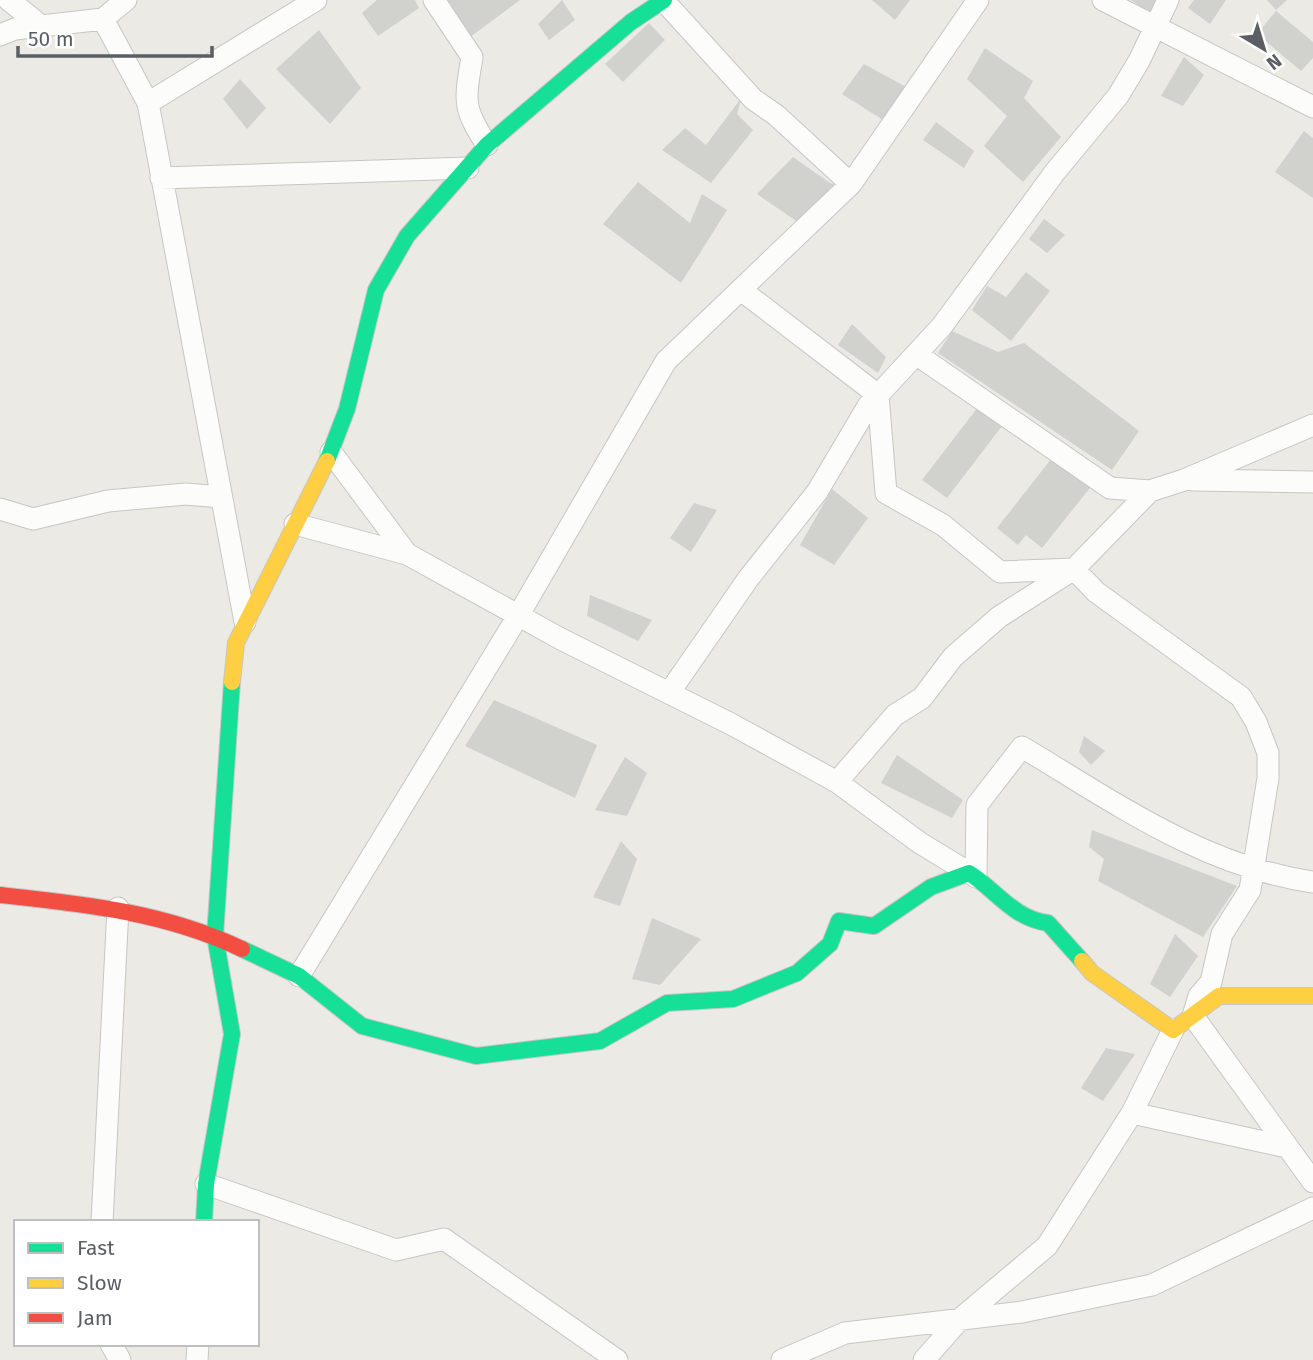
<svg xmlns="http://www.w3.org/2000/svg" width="1313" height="1360" viewBox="0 0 1313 1360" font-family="'Fira Sans',sans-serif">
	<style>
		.building { fill: #d1d1ce }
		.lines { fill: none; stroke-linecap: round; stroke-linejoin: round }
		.street-casing { stroke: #c6c6c6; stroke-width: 23 }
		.fast-casing { stroke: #c6c6c6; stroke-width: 18 }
		.slow-casing { stroke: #c6c6c6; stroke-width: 18 }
		.jam-casing { stroke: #c6c6c6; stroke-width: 18 }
		.street { stroke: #fcfcfb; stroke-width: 21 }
		.fast { stroke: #16e098; stroke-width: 16 }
		.slow { stroke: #ffcf43; stroke-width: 16 }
		.jam { stroke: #f24e42; stroke-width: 16 }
	</style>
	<rect width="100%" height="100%" fill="#ebeae5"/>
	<path class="building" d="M377,0h38l4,8 -41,28 -16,-23z
		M441,0h79l-54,40z
		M562,0l13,20 -26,20 -11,-16z
		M872,0h38l-15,20z
		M1131,0h30l-9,14z
		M1194,0h32l-16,24 -22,-16z
		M1267,0h20l-11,10z
		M1276,11l37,31v16l-12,13 -44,-37z
		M649,23l16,17 -42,42 -18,-18z
		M319,30l42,58 -31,36 -54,-55z
		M985,48l48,33 -9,17 37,39 -38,45 -39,-36 23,-30 -40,-37z
		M1184,57l20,18 -21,31 -22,-10z
		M864,64l44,24 -25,32 -41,-26z
		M240,79l26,29 -19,21 -24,-30z
		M742,97l-5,17 16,16 -42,53 -49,-33 23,-22 21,17z
		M936,122l38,29 -10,17 -41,-28z
		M1304,131l9,7v60l-38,-26z
		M793,157l37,26 17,5 -45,37 -45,-31z
		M638,182l52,41 12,-29 25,16 -46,73 -78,-59z
		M1044,219l21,16 -18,18 -18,-14z
		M1026,272l24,19 -39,50 -39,-31 15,-24 19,11z
		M852,324l34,33 -8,16 -40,-28z
		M952,331l46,21 26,-9 115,88 -27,39 -174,-117z
		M978,407l24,19 -55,72 -25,-18z
		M1055,454l38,30 -51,64 -16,-13 -8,10 -21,-17z
		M832,489l36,29 -34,47 -34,-20z
		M694,503l23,7 -26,42 -21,-14z
		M590,595l62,25 -14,21 -51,-25z
		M494,700l103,45 -22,53 -110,-52z
		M1084,736l21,15 -14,14 -12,-13z
		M897,755l66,45 -11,18 -71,-35z
		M625,757l22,16 -20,43 -32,-6z
		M1092,830l145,56 -34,51 -105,-56 6,-22 -15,-12z
		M621,841l16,18 -17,47 -27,-9z
		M652,918l49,21 -41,46 -28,-6z
		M1175,934l23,22 -28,41 -20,-13z
		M1106,1048l29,6 -32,47 -22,-13z"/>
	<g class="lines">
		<g class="street-casing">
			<path id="street" d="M9,0l32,26
				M434,0l38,57c-7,44 -10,50 15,88
				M1103,0l210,107
				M664,1l89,98 23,16 75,69
				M103,19l45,84 97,519
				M0,35l15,-6 88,-10 23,-19
				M148,103l168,-103
				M161,178l307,-10
				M741,290l137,105 8,98 57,32 57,47 74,-3 22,23 145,105 15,25 12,31v25l-18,112 -28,44 -11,48 -12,14 -6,20 120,166
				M916,354l194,134 40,3 34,-11 129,-55
				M331,452l76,102
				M1193,480l120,2
				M0,509l33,10 75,-18 78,-7 35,3
				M295,524l112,30 154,85 170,85 106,58 83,61 56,34 1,-72 45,-58c92,55 183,120 291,135
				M669,693l79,-114 69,-87 51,-86 74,-80 113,-154 63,-76 21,-35 29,-61
				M837,782l58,-67 27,-17 31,-41 46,-40 75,-48 76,-78
				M299,976l219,-360 148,-255 185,-177 127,-184
				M1132,1113l155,34
				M206,1184l190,66 48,-11 173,121
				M102,1222l16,-314
				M111,1344l9,16
				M197,1360l1,-16
				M782,1360l63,-27 177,-21 130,-27 161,-77
				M924,1360l36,-41 87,-73 85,-133 41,-83"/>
		</g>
		<g class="fast-casing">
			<path id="fast" d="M327,461l20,-52 29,-119 31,-54 80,-91 144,-123 33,-22
				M242,949l57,27 63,50 114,30 124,-15 67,-38 66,-4 64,-26 33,-29 9,-23 35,5 57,-39 38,-14c27,17 45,46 79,50l34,38
				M204,1222l2,-38 26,-150 -17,-98 17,-254"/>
		</g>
		<g class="slow-casing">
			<path id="slow" d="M232,682l4,-39 91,-182
				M1082,961l10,12 81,57 46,-34h94"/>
		</g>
		<g class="jam-casing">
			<path id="jam" d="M0,895c84,9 165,17 242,54"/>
		</g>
		<use href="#street" class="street"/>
		<use href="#fast" class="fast"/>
		<use href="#slow" class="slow"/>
		<use href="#jam" class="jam"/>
	</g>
	<rect x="14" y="1220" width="245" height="126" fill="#ffffff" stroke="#bdbfc1" stroke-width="2"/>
	<rect x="28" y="1243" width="35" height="10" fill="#16e098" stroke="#bdbfc1" stroke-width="2"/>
	<text x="77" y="1255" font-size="21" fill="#5b5e63">Fast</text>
	<rect x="28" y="1278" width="35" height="10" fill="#ffcf43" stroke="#bdbfc1" stroke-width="2"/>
	<text x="77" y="1290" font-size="21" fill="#5b5e63">Slow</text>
	<rect x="28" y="1313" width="35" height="10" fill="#f24e42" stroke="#bdbfc1" stroke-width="2"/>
	<text x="77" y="1325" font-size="21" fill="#5b5e63">Jam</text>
	<g transform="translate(1264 49) rotate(142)" stroke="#ffffff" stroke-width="5" paint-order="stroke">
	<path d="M0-5L12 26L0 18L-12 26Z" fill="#5b5e63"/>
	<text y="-10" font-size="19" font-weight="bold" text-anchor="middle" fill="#5b5e63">N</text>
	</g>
	<path d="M18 46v10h194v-10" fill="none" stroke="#5b5e63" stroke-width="3.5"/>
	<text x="28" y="46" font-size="21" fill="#5b5e63" stroke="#ffffff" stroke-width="5" paint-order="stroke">50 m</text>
</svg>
